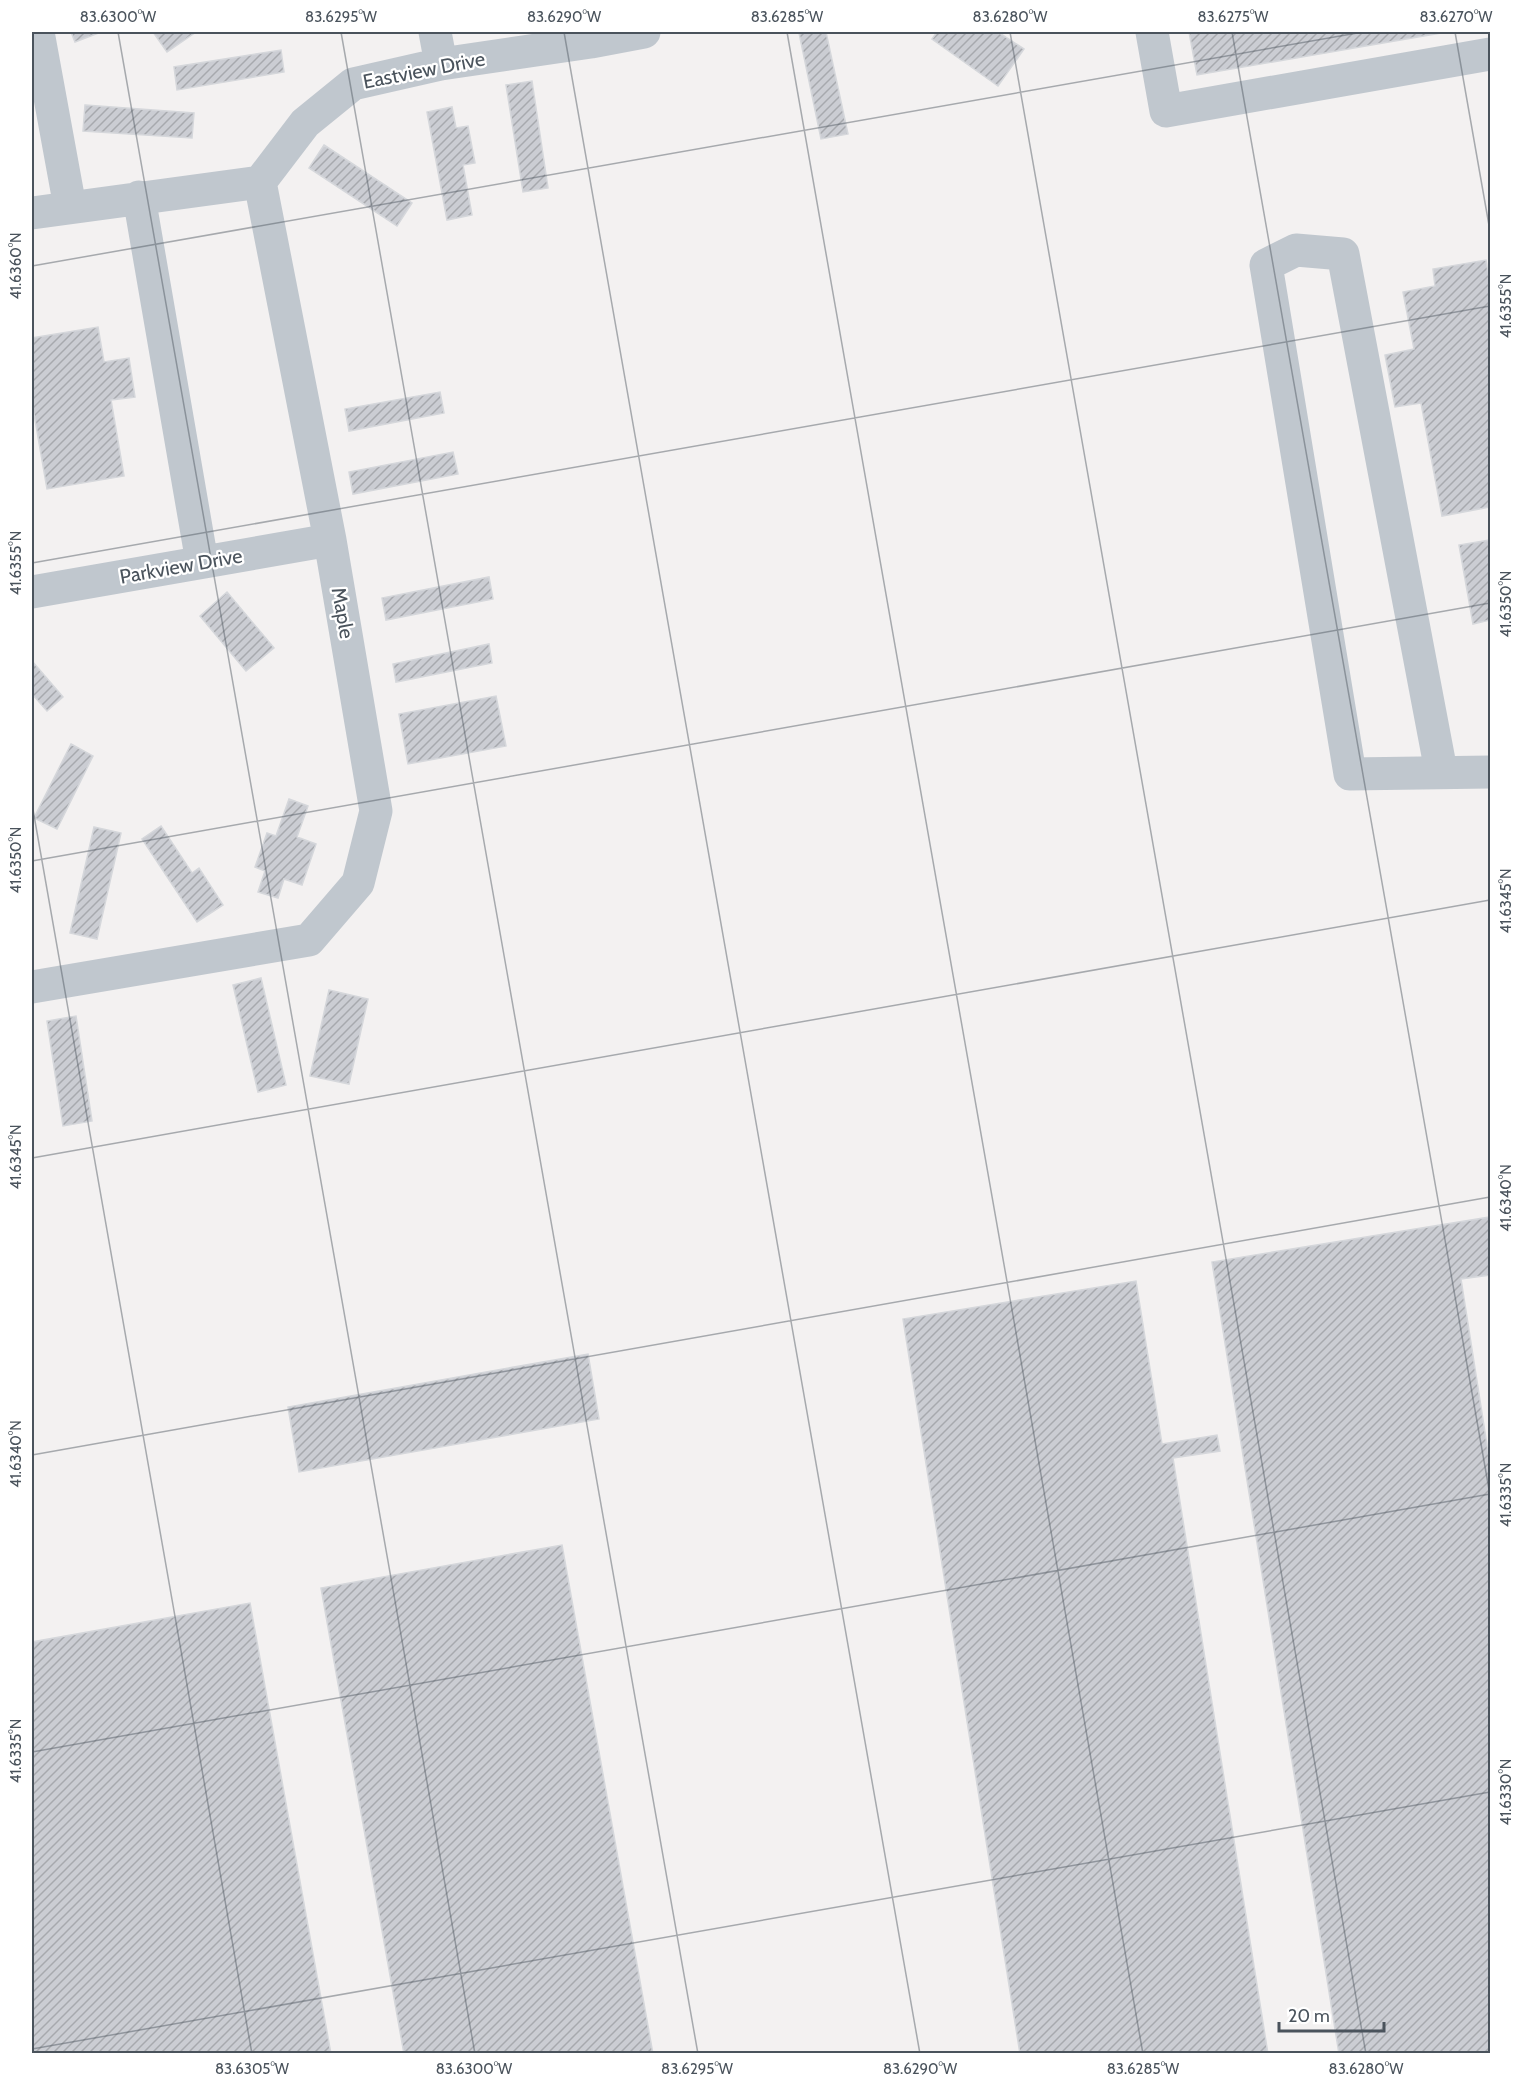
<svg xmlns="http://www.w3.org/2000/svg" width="1522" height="2085" viewBox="0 0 1522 2085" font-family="Cabin,sans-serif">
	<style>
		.building { fill: url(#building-hatch); stroke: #d5d7db; stroke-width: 1.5 }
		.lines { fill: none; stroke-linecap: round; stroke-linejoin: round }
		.minor { stroke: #c0c7ce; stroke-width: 33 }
		.ticks { fill: none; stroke: #4a535c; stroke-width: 1.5; stroke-opacity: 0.45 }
		.labels { text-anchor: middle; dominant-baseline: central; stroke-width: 4.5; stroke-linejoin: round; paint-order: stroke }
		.street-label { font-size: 20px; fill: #4a535c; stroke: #fff }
		.neatline { fill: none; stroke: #4a535c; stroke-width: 2 }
		.ticks-label { font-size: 15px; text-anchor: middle; fill: #4a535c }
	</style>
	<defs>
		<pattern id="building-hatch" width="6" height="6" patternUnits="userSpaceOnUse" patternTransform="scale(1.5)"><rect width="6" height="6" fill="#cbcdd3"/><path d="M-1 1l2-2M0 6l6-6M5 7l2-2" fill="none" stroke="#a7a9ae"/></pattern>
	</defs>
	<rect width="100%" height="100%" fill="#f3f1f1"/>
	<path class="building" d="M71,32h30l-26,10z
		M153,32h43l-29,20z
		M807,32h19l22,102 -27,5 -22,-106z
		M937,32h61l26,17 -26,37 -66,-47z
		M1189,32h258l-250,43z
		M281,50l3,22 -107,18 -3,-23z
		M532,81l16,107 -25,4 -17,-107z
		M85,105l109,8 -2,25 -109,-7z
		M452,107l4,21 12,-2 7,37 -12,2 9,50 -25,5 -20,-108z
		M324,145l88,58 -15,23 -88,-58z
		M1486,260l4,24v223l-48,9 -21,-113 -26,4 -10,-52 29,-6 -11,-57 32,-6 -2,-17z
		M98,327l6,35 25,-4 6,39 -24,3 13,76 -77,13 -13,-75 -2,1v-77z
		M440,392l4,21 -95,18 -4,-22z
		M453,452l5,22 -105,20 -4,-22z
		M1490,540v80l-17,4 -14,-79z
		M489,577l4,22 -107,21 -4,-22z
		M227,592l47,56 -28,23 -46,-55z
		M489,644l3,19 -96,19 -3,-18z
		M32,661l31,36 -16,14 -15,-17z
		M496,696l10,50 -98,18 -9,-50z
		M71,744l22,12 -36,73 -23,-11z
		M289,799l19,7 -11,31 19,7 -14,41 -18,-6 -6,19 -20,-6 7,-21 -10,-4 12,-34 9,3z
		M161,826l31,47 7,-5 24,37 -26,17 -55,-83z
		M94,827l27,6 -24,106 -27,-6z
		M261,978l25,107 -28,7 -25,-107z
		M329,990l39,9 -19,85 -39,-8z
		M76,1016l16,105 -29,5 -16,-105z
		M1490,1217v58l-29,4 29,185v590h-151l-127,-792z
		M1136,1281l26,163 55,-9 3,16 -47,7 95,596h-248l-117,-735z
		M588,1354l11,65 -300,53 -11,-65z
		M562,1545l91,509h-249l-83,-466z
		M250,1603l81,451h-299v-412z"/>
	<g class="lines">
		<path class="minor" d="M38,32l32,175
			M435,32l6,32
			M1152,32l14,79 324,-57
			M139,197l63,365
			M32,213l228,-31 45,-59 48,-39 88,-20 150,-22 53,-10
			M32,592l298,-52
			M1441,771l-98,-517 -47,-4 -30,15 84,509 140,-2
			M32,987l277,-47 49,-57 18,-72 -46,-271 -70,-358"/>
	</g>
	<path class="ticks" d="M118,32l357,2022M341,32l357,2022M564,32l356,2022M787,32l356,2022M1010,32l356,2022M1232,32l258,1463M1455,32l35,199M32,266l1331,-234M32,563l1458,-257M32,804l220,1250M32,861l1458,-258M32,1158l1458,-258M32,1455l1458,-258M32,1752l1458,-258M32,2049l1458,-257"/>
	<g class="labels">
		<g class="street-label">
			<text transform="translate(424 70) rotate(-11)">Eastview Drive</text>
			<text transform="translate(181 566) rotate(-10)">Parkview Drive</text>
			<text transform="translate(343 613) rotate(80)">Maple</text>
		</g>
	</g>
	<rect width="1522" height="2085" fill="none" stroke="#ffffff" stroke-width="66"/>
	<path d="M1279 2022v9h105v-9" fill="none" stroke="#4a535c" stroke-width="3"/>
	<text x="1288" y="2022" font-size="18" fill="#4a535c" stroke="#ffffff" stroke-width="4.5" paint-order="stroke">20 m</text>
	<rect x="33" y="33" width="1456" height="2019" class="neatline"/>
	<g class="ticks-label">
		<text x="118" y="22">83.6300°W</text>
		<text x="341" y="22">83.6295°W</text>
		<text x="564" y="22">83.6290°W</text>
		<text x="787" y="22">83.6285°W</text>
		<text x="1010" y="22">83.6280°W</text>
		<text x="1233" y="22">83.6275°W</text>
		<text x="1456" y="22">83.6270°W</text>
		<text transform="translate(16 266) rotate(-90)" y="5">41.6360°N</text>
		<text transform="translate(1506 306) rotate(-90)" y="5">41.6355°N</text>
		<text transform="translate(16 563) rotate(-90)" y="5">41.6355°N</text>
		<text transform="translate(1506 604) rotate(-90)" y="5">41.6350°N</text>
		<text transform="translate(16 860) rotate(-90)" y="5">41.6350°N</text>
		<text transform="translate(1506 901) rotate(-90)" y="5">41.6345°N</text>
		<text transform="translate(16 1157) rotate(-90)" y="5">41.6345°N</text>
		<text transform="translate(1506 1198) rotate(-90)" y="5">41.6340°N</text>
		<text transform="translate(16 1454) rotate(-90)" y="5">41.6340°N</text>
		<text transform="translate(1506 1495) rotate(-90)" y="5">41.6335°N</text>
		<text transform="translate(16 1751) rotate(-90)" y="5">41.6335°N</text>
		<text transform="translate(1506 1792) rotate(-90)" y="5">41.6330°N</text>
		<text x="252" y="2074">83.6305°W</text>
		<text x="474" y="2074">83.6300°W</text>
		<text x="697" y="2074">83.6295°W</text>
		<text x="920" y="2074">83.6290°W</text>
		<text x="1143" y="2074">83.6285°W</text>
		<text x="1366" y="2074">83.6280°W</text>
	</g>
</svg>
